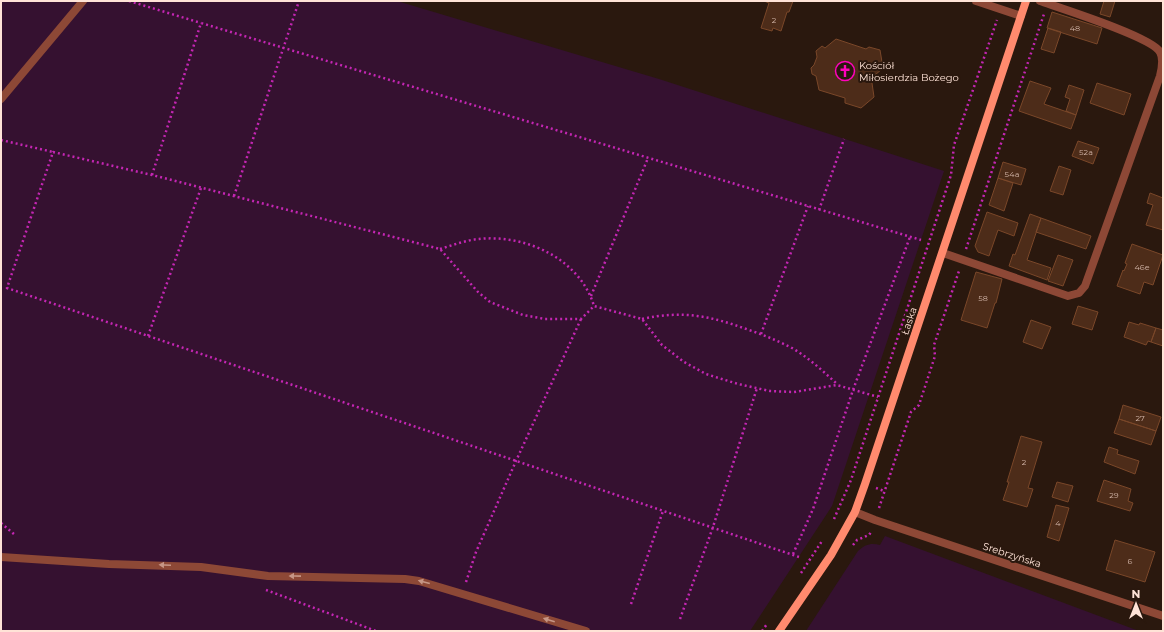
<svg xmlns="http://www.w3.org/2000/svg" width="1164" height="632" viewBox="0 0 1164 632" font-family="Montserrat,sans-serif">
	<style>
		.green { fill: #351130 }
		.building { fill: #4d2c19; stroke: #7a4729 }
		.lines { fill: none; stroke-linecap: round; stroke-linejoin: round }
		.path { stroke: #c426b3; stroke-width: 2.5; stroke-dasharray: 2 3; stroke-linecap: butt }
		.lane { stroke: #8d4836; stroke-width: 8 }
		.street { stroke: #8d4836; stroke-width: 8 }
		.secondary { stroke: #ff8a6e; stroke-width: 8 }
		.oneway { fill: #c69686 }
		.labels { text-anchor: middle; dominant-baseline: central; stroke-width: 4; stroke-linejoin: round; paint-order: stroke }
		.number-label { font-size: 8px; fill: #d2b5a8 }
		.poi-label { font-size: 10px; fill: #ffe3d7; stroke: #2a180e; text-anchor: start }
		.street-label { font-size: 10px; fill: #ffe3d7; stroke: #2a180e }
	</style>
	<rect width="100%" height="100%" fill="#2a180e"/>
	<path class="green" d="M1,1h396l262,78 285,92 -112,335 -82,125h-749z
		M885,536l254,95h-333l52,-80c8,-7 13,-8 22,-6z"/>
	<path class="building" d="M764,1h29l-4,11h-2l-6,19 -8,-3 -1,3 -11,-3 8,-25z
		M1104,1h11l-5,16 -10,-3z
		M1052,12l50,16 -5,16 -50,-16z
		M1048,28l13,4 -7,21 -13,-4z
		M836,39l30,10 3,-2 11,3 3,18 -9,8 -2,7 2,14 -13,11 -16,-5v-5l-26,-8 -3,-14 -4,-2 -1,-6 3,-3 3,-8 -1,-6 6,-5 3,2z
		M1030,81l21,7 -7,16 32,11 -5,14 -52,-18z
		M1097,83l34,11 -7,21 -34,-12z
		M1069,85l15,5 -8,25 -10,-4 4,-12 -5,-2z
		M1078,141l21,7 -6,16 -21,-8z
		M1003,162l23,7 -5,16 -23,-7z
		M1059,166l12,4 -8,25 -13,-4z
		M998,178l15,5 -9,28 -15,-6z
		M1150,193l13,5v32l-17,-5 7,-20 -6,-2z
		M987,212l31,11 -4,13 -16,-6 -9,26 -11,-4 -3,-6z
		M1030,214l11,4 -14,42 24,8 -4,12 -38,-14 4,-12 2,1z
		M1041,218l50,18 -5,13 -50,-17z
		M1132,244l31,11 -10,30 -9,-3 -4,12 -23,-8 6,-16 1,1 3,-7 -2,-1z
		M1058,255l15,5 -10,26 -15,-5z
		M976,272l26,7 -6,24h-1l-8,25 -26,-8z
		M1078,306l20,6 -6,18 -20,-6z
		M1031,320l20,7 -9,22 -19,-7z
		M1129,322l10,3 1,-2 16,5 -5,14 -3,-1 -2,4 -22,-8z
		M1156,328l7,2v16l-12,-4z
		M1123,405l38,12 -5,14 -37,-12z
		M1119,419l37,12 -5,14 -37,-12z
		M1021,436l21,6 -14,46 5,1 -6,18 -24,-7 6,-18h-2z
		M1109,447l9,3 -1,4 22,7 -4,13 -31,-12z
		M1104,480l27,9 -3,12 5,2 -3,8 -33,-10z
		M1057,482l16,4 -5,16 -16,-5z
		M1056,505l13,3 -10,33 -12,-4z
		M1115,540l40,12 -10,30 -39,-12z"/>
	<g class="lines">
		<path class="path" d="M129,1l72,22
			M1,140l52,12
			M152,175l49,-152 720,217
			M234,196l65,-195
			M819,210l25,-71
			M440,249c13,-4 26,-9 39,-10 47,-5 101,20 115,67
			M966,249l78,-235
			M591,296l57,-138
			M642,319c41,-9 69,-3 107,11 15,5 29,11 43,18 17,10 31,23 45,36
			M761,334l47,-128
			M148,336l53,-148
			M876,488l8,3
			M879,508l32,-96 8,-7 16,-49 -1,-11 25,-74
			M834,519l17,-39 100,-305 3,-30 43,-125
			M1,523l14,12
			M853,545l4,-5 12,-5 2,-3
			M793,554l20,-45 40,-119 57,-153
			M799,557l-792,-269 46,-136 99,23 288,74 38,43 12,10 33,13 22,4h36l13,-13 48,13 20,26 22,17 22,12 32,10 32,7 24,1 43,-7 41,12
			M801,573l21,-32
			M466,582l10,-30 40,-91 65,-142
			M266,590l110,41
			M631,604l32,-93
			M680,619l33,-92 44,-139
			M762,631l5,-7"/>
		<path class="lane" d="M943,253l125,43 11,-3 6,-7 75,-210c2,-8 4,-17 0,-24 -8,-15 -100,-44 -120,-51"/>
		<path class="street" d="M976,1l45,15
			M1,99l82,-98
			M855,512l20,8 288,96
			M1,557l108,7 92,3 67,9 137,3 14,2 167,50"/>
		<path class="secondary" d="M779,631l52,-76 24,-43 10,-28 161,-483"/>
	</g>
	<defs><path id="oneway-solid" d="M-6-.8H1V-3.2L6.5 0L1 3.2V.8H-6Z"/></defs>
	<g class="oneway">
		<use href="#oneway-solid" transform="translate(165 565) rotate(-178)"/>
		<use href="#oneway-solid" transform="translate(295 576) rotate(-179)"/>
		<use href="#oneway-solid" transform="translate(424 582) rotate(-165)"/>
		<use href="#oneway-solid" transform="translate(549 620) rotate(-163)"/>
	</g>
	<defs>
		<g id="church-ring" transform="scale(1)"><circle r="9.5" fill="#2a180e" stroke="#ff03bb" stroke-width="1.5"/><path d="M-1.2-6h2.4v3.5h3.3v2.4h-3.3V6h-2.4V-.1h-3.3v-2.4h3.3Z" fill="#ff03bb"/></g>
	</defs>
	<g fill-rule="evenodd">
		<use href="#church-ring" x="845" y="71"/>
	</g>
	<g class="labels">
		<g class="number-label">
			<text x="774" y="20">2</text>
			<text x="1075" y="28">48</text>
			<text x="1086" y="152">52a</text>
			<text x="1012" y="174">54a</text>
			<text x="1142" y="267">46e</text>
			<text x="983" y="298">58</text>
			<text x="1140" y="418">27</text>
			<text x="1024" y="462">2</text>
			<text x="1114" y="495">29</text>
			<text x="1058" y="523">4</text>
			<text x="1130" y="561">6</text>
		</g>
		<g class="poi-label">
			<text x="859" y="65">Kościół<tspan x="859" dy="12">Miłosierdzia Bożego</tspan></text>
		</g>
		<g class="street-label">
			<text transform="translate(909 321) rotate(-71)">Łaska</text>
			<text transform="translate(1012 555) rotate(18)">Srebrzyńska</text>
		</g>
	</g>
	<rect width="1164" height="632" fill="none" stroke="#ffe3d7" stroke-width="4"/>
	<g transform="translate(1136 604)" stroke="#2a180e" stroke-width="3" paint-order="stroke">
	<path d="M0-3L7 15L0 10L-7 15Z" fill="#ffe3d7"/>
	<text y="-6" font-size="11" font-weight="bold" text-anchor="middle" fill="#ffe3d7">N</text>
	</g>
</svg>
